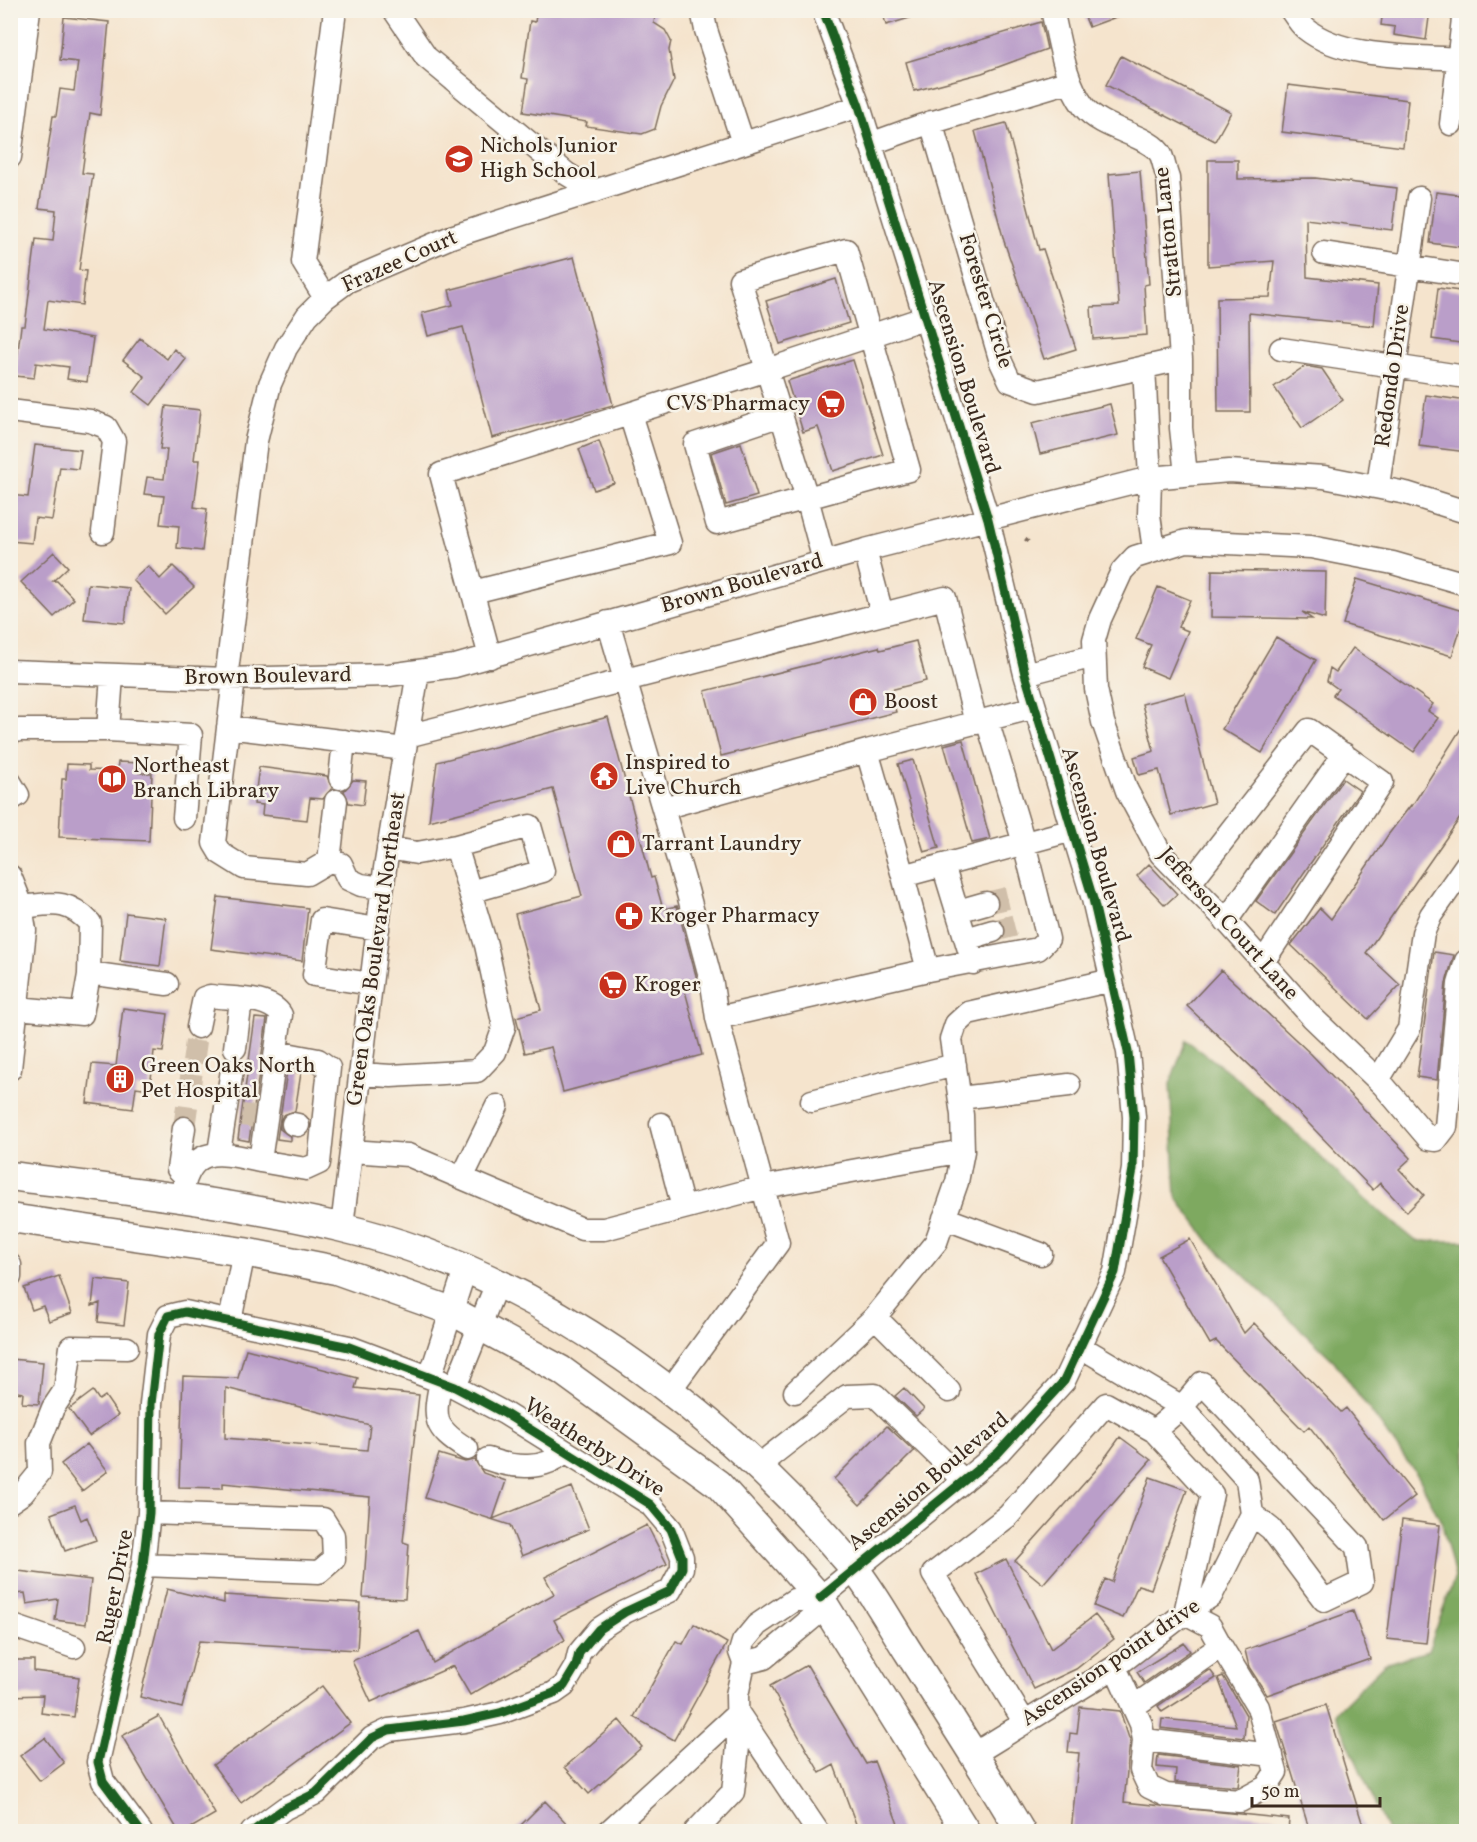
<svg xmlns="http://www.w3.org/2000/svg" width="1477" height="1842" viewBox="0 0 1477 1842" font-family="Vollkorn,serif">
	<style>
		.forest { fill: #7ea961; stroke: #5c6a40; stroke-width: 1.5 }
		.building { fill: #ba9ec9; fill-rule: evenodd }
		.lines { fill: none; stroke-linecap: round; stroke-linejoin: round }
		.minor-tunnel { stroke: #d0bfaa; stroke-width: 22; stroke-dasharray: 22 11; stroke-linecap: butt }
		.minor-casing { stroke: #7c6b5b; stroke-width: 25 }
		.major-casing { stroke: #7c6b5b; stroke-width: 31 }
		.path { stroke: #7c6b5b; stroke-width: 3; stroke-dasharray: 4.5 4.5; stroke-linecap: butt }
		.minor { stroke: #fff; stroke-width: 22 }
		.major { stroke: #fff; stroke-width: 28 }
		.cycleway-casing { stroke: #f7f3e8; stroke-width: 13 }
		.cycleway { stroke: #1b5e20; stroke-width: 9 }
		.labels { text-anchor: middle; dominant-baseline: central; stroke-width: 5; stroke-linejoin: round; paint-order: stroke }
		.poi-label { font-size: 22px; fill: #3b2a1e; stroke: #f7f3e8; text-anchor: start }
		.street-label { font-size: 22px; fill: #3b2a1e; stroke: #f7f3e8 }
	</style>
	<rect width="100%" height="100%" fill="#f7f3e8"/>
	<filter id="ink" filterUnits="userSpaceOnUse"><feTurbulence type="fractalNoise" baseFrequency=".0167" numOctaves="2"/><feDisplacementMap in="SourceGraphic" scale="12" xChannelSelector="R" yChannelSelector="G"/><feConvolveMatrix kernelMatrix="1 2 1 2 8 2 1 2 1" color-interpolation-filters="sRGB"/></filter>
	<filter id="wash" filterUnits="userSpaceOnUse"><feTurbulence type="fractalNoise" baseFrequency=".008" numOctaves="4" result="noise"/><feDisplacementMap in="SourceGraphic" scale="24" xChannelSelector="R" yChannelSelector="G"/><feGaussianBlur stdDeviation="1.35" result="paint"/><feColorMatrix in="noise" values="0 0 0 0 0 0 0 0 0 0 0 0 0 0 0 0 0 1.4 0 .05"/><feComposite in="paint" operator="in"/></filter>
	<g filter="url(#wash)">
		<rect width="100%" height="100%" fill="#f5e4cd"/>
		<path class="forest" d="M1186,1040l50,37 130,123 50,41h50v590h-79l-52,-118 49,-49 44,-13 27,-74 -13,-53 -24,-48 -84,-115 -124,-118 -34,-46 -6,-113z"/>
		<g id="blocks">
			<path class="building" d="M537,10h119l-2,13 11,7 6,11 -2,9 5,30 -13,26 -6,23 -13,5 -56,-8 1,-4 -64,-10 5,-33 -6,-1 8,-57 5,1z
				M882,10h41v4l-37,11z
				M1082,10h48v2l-41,15z
				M1383,10h47l-4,30 -32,-5 1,-8 -14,-2z
				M64,17l45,5 -9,93 -10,-2 -8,60 11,1 -14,96 7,1 -4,34 -34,-5 -4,29 49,9 -6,44 -20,-3 2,-12 -33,-4 -2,15 -19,-2 6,-50h4l11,-87 17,2 3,-31 -17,-2 14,-92h3l4,-27 14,2 4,-29 -18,-2z
				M1041,22l6,27 -65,24 -68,18 -8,-29z
				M1121,56l110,56 -16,29 -109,-56z
				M1288,85l120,15 -5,47 -121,-15z
				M1006,123l33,127 4,-1 33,100 -32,10 -40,-118 -29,-110z
				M1208,160h30v19l77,-1 82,10 -5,42 -86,-11 1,58 71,8 -4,41 -125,-13 1,99h-32l-1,-114 53,-1 4,-36 -66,5z
				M1140,171l9,113 -5,1 3,50 -54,4 -2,-32 28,-1 -10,-132z
				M1436,192l31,4v52l-37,-5z
				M574,257l39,148 -121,33 -29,-111 -35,9 -6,-23 31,-8 -4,-15z
				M836,279l13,44 -69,21 -14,-43z
				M1438,288l29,4v52l-35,-5z
				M140,338l27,21 7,-10 12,10 -35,46 -17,-13 11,-15 -22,-17z
				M853,360l30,95 -50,16 -15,-44 -15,5 -16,-51z
				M1305,366l17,3 21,31 -41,28 -28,-41z
				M1426,395l41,6v51l-48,-6z
				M1110,404l8,31 -78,19 -8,-31z
				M166,406l34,4 -6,50h6l-6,47 13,2 -5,42 -25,-3 2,-22 -19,-2 4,-28 -20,-2 3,-17 17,2 3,-30h-7z
				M599,441l15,42 -20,7 -15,-41z
				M741,443l16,53 -31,9 -15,-52z
				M35,445l46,5 -3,19 -18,-2 -8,53 -17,-2 -3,25 -22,-2v-46l18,2z
				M54,552l14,15 -15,14h4l17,18 -20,18 -33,-35z
				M148,566l12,13 13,-13 21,21 -29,27 -32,-34z
				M1212,570l114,2 -1,47 -23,-7 10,7 -101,-2z
				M1357,579l109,33 -14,44 -109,-32z
				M88,584l41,4 -4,35 -41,-4z
				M1158,587l32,13 -12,27 10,4 -20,47 -26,-11 9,-22 -15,-6z
				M1276,637l40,23 -54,93 -40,-24z
				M916,641l10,40 -36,9 6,22 -175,44 -16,-65 174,-44 1,3z
				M1353,648l80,56 -5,7 10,7 -24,34 -81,-57 5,-6 -11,-8 3,-13 6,4z
				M1185,693l29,110 -43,12 -12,-45 -20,5 -5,-18 20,-6 -12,-47z
				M608,717l43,161 3,-1 9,32 14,-3 21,77 -14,4 18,68 -139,37 -12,-45 -26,6 -9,-36 25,-7 -26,-96 67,-18 -29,-107 -124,32 8,-59z
				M1467,719v89l-101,145 34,32 -32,34 -77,-74 29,-37 11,11 57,-84 23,-30 1,1z
				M963,740l27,99 -18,4 -28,-98z
				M913,760l26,88 -15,4 -26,-88z
				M118,762l22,1 -1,10h13l-3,68 -90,-4 3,-58h4l1,-15 22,1v5l28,1z
				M259,767l68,9 5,12 -9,11 -13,-1 -3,22 -45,-5 1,-10 -9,-1z
				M1343,779l17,12 -85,124 -19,-14z
				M353,780l13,1 -3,24 -14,-2 -5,-12z
				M1149,864l28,30 -12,11 -28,-29z
				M218,897l90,11 -6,53 -91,-12z
				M126,913l40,5 -6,48 -40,-5z
				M1434,952l20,3 -8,28 -9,97 -20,-3z
				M1221,970l90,84 100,104 -12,11 25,26 -17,17 -27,-29 -7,7 -92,-95 -94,-89z
				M123,1008l45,6 -5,38 -9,-1 -4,38 -14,-2 -3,22 -46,-6 5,-39 24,2z
				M255,1018l12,1 -18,122 -11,-2z
				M287,1071l14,2 -6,38 -12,4 -3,7v7l11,8v4l-14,-2z
				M1190,1239l54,94 10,-10 87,89 5,-4 69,88 -31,24 -75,-94 -5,5 -88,-90 -6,3 -51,-88z
				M59,1276l13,37 -23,8 -6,-15 -11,4 -8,-22z
				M95,1279l34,4 -5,42 -26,-3 2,-19 -8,3z
				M246,1349l112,29 -3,10 64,7 -16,147 6,2 -4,55 -42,-2 7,-100 -147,-14v5l-44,-1 4,-111 55,2zM226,1388l144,37 -3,25 -142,-12z
				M10,1359l33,3 -4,42 -17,-1 1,-10 -13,-2z
				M904,1388l20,21 -8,7 -21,-20z
				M93,1391l6,9 6,-4 13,19 -29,21 -20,-27z
				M887,1426l27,25 -54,54 -26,-26z
				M1120,1437l31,23 -108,124 -28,-23 81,-91z
				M87,1444l21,27 -26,20 -21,-27z
				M439,1454l26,8 10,-2 8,13 23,8 -13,38 79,-32 17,42 -67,27 -12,-31 -85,-27z
				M1150,1477l37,13 -36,99 -13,-4 -15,33 -29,-12 11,-27 7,3z
				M75,1505l6,15 6,-3 9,23 -31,11 -14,-37z
				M1402,1520l38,5 -14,118 -39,-4z
				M647,1525l20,39 -113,56 11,20 -95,55 -17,-29 -82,36 -19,-41 67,-30 14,32 121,-69 -9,-17z
				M1006,1559l45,90 44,-34 19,24 -38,30 -42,20 -58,-115z
				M10,1570l81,10 -5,44 -31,-4 3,-21 -31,5 -2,-11 -11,1z
				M167,1589l57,14v-8l136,8 -3,47 -158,-9 -17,67 -42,-11z
				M1353,1611l17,48 -103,36 -18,-28 -4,-17z
				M694,1624l33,19 -53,97 -40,-23 42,-76 7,3z
				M1184,1643l6,8 -46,32 -7,-11z
				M12,1660h22v11l45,6 -5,40 -33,-4 2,-18 -33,1z
				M807,1665l59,99 8,-3 27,71h-42l-25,-67 -14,8 -50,-87z
				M1210,1670l6,8 -54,34 -4,-6z
				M1223,1676l23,39 -2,23 -83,-10 1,-9 74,7 -18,-48z
				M322,1686l28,37 -109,80 -28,-38z
				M1326,1705l39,127h-55l-34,-111z
				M1080,1707l40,4 10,30 -6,61 165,17 -1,13h-217l8,-79 -11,-1 2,-19 7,1z
				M159,1716l56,98 -31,18h-5l-57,-96z
				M619,1720l23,27 -53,47 -24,-27z
				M45,1738l19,25 -24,18 -20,-25z
				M1158,1755l83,10 -3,22 -63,-5 1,-13 -19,-2z
				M545,1801l30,31h-61z"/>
		</g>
	</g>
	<g filter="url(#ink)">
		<use href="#blocks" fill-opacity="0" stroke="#7c6b5b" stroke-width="1.5"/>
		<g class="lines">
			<path class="minor-tunnel" d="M986,903l30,-7
				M993,931l31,-8
				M242,1115l15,2
				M184,1128l14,-101"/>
			<g class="minor-casing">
				<path id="minor" d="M394,10l32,47 141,117 28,17
					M702,10l4,20 37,113
					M1052,10c8,32 12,70 32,97 18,23 67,28 77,48 3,7 4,16 7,23l13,181v69l5,47
					M1291,10c4,6 9,14 15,19 37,30 108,27 154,30
					M931,122l70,240 9,19 28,10 143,-32
					M1451,124l13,-114
					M870,144l50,-18 150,-45
					M10,157l19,-147
					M1324,253l142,22
					M325,298l-22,-36 32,-252
					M1281,349l185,28
					M1144,367l6,111 -1,37 5,35
					M10,411l80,10 16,6 8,14 -11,91
					M781,415l-86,29 22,79 90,-25 -40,-128 157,-52
					M1378,486l41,-288
					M865,550l17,64
					M1466,584l-73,-21 -82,-16 -125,-6 -51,16 -13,14 -22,48 -6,21 2,49 7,33 24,69 34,63 61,62 90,101 71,68 46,54 7,1 10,-13 13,-143 7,-23
					M473,592l197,-49 -40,-129
					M608,622l79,268 25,94 5,34 211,-48 -25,-94 170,-46
					M490,657l-49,-183 326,-104 -27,-90 106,-30 63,220 -102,28 17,63
					M10,671l216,8 163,-4 66,-9 410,-116 285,-72 79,-7 95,6 82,16 60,19
					M1025,674l69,-18
					M226,679l30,-238 14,-57 16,-36 21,-32 18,-18 23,-17 103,-44 408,-131
					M234,679l-20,164 6,10 24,15 63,6 22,-13 12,3 7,15 13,6 21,3
					M228,727l177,22
					M108,730l83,5 -7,83
					M10,733l9,-3h89l4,-54
					M407,736l538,-138 31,125
					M340,778l4,-37
					M10,782l8,13 -8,5
					M663,808l204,-57
					M456,846l74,-20 13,45 -73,21
					M329,861l7,-60
					M943,865l30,98
					M10,876l10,25 5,29 -15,139
					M903,876l-36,-125 168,-44
					M1190,883l119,-153 73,52 -119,180
					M958,911l28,-8
					M1226,921l118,-167
					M966,939l27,-8
					M928,970l110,-21 10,-10 -24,-96 -37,-123
					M89,973l78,11
					M371,984l-57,-9 8,-55 56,9
					M17,1008l65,6 7,-39 1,-52c-23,-25 -38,-19 -69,-16
					M235,1048l6,-48
					M360,1074l31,2 86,-5 18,-19 9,-25 -18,-82 -30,-99 -39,7 -29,-5
					M1378,1080l31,-51 14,-96 8,-18 35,-50
					M960,1098l109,-13
					M812,1101l143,-36
					M293,1124l5,1
					M661,1124l22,84
					M184,1128l-6,41 7,7
					M351,1151l57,4 174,74h22l159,-42 200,-36
					M219,1152l13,-82
					M260,1161l46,8 13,-6 10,-95 -11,-8 -42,-8
					M462,1178l35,-72
					M181,1199c8,-56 37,-47 79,-38l21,-146c-11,-19 -51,-16 -71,-19l-6,2 -6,29
					M944,1218l97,36
					M342,1227l43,-359 33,-196
					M10,1265v12
					M875,1317l74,74
					M230,1321l14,-69
					M430,1377l35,-107
					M441,1381c-8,38 -8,47 26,68
					M455,1387l42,-104
					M670,1390l108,-147 -61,-225
					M795,1392l80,-75 61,-75 21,-60 6,-31 -1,-36 -11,-76 5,-15 12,-11 144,-33
					M1154,1431l58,63 -27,119
					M488,1459c25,9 57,12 76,-7
					M759,1465l88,-69 28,-1 89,86
					M10,1502l13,-9 17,-21 -1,-29 14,-35 12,-18 6,-43 56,1
					M143,1565l176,7 15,-13 -1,-24 -10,-16 -174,-6
					M820,1598l178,-145 66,-72 51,-109 18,-103 1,-52 -6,-65 -35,-153 -68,-225 -37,-155 -129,-413 -36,-96
					M10,1625l64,22
					M744,1663l20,-5 35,-29 18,-15 3,-16
					M1115,1667l26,57 3,16 128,15
					M1133,1707l88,-61 -11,-20 -25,-13
					M1025,1723l-92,-149 75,-58 98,-112 48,27 28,-24 20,-24 155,164 5,35 -38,18 -53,-71 -19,-15
					M1144,1740l-3,30 8,17 17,8 74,6 26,-14 10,-15 -18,-65 -37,-61
					M974,1754l141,-87 70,-54 26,-17 41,-82 -5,-34 -65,-73 -101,-60
					M141,1832l-38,-51 -5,-19 45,-197 6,-52 2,-109 8,-70 9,-18 17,-4 164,35 106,40 49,26 146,91 21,25 11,28v11l-12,23 -45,21 -26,17 -20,24 -3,13 -12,20 -10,7 -54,20 -36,8 -75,9 -17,8 -56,55 -31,15 -33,24
					M608,1832l130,-119 80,119
					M695,1832l38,-40 5,-45 -1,-52 7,-32 -4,-11 3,-10 14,-17 37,-25 26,-2"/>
			</g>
			<g class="major-casing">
				<path id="major" d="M10,1176c110,14 221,26 329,51 202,46 382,185 514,340 21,26 38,58 56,86 38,59 76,118 112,179
					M10,1218l234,34 92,18 116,41 109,59 157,114 102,114 146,234"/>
			</g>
			<path class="path" d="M1025,539l4,3"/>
			<use href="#minor" class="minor"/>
			<use href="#major" class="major"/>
			<g class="cycleway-casing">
				<path id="cycleway" d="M820,1598l178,-145 66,-72 51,-109 18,-103 1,-52 -6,-65 -35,-153 -68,-225 -37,-155 -129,-413 -36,-96
					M141,1832l-38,-51 -5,-19 45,-197 6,-52 2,-109 8,-70 9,-18 17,-4 164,35 106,40 49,26 146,91 21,25 11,28v11l-12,23 -45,21 -26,17 -20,24 -3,13 -12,20 -10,7 -54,20 -36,8 -75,9 -17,8 -56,55 -31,15 -33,24"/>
			</g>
			<use href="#cycleway" class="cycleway"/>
		</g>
	</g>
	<defs>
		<g id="school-disc" transform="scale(1.5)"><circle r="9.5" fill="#c8321e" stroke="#f7f3e8"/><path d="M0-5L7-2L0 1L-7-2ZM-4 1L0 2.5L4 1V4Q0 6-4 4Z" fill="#fff"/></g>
		<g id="supermarket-disc" transform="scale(1.5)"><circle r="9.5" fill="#c8321e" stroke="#f7f3e8"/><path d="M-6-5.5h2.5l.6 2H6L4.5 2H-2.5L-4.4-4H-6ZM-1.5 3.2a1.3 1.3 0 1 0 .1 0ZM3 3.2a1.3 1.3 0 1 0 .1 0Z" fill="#fff"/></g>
		<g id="shop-disc" transform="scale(1.5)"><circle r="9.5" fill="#c8321e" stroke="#f7f3e8"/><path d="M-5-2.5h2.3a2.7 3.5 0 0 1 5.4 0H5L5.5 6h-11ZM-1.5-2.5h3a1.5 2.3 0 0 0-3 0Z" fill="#fff"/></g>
		<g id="temple-disc" transform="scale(1.5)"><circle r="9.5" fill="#c8321e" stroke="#f7f3e8"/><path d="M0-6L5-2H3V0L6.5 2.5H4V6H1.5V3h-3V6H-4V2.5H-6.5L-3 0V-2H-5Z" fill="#fff"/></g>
		<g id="library-disc" transform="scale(1.5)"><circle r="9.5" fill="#c8321e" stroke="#f7f3e8"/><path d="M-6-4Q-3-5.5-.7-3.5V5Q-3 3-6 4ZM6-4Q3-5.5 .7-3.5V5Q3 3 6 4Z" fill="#fff"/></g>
		<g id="pharmacy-disc" transform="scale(1.5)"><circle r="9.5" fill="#c8321e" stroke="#f7f3e8"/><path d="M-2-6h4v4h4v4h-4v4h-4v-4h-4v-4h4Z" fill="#fff"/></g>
		<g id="building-disc" transform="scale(1.5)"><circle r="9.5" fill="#c8321e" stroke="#f7f3e8"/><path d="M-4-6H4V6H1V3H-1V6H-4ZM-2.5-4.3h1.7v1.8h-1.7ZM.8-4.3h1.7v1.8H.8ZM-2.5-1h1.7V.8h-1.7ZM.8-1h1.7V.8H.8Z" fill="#fff"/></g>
	</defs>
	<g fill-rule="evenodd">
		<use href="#school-disc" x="459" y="159"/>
		<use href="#supermarket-disc" x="831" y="404"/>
		<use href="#shop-disc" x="863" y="702"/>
		<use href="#temple-disc" x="604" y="776"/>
		<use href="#library-disc" x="112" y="779"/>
		<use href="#shop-disc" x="621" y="844"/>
		<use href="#pharmacy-disc" x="629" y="916"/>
		<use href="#supermarket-disc" x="613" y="985"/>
		<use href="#building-disc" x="120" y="1079"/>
	</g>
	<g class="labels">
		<g class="poi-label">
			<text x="480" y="146">Nichols Junior<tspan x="480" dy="25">High School</tspan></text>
			<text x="810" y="404" text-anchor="end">CVS Pharmacy</text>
			<text x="884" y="702">Boost</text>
			<text x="625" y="763">Inspired to<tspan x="625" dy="25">Live Church</tspan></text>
			<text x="133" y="766">Northeast<tspan x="133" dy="25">Branch Library</tspan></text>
			<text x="642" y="844">Tarrant Laundry</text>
			<text x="650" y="916">Kroger Pharmacy</text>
			<text x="634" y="985">Kroger</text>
			<text x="141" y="1066">Green Oaks North<tspan x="141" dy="25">Pet Hospital</tspan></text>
		</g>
		<g class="street-label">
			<text transform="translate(1169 232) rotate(-96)">Stratton Lane</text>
			<text transform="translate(400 262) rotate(-24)">Frazee Court</text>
			<text transform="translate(985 301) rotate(73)">Forester Circle</text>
			<text transform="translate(1393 376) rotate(-82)">Redondo Drive</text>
			<text transform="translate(963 377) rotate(73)">Ascension Boulevard</text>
			<text transform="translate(742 584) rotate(-16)">Brown Boulevard</text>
			<text transform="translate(268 677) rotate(-1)">Brown Boulevard</text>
			<text transform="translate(1095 845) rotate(74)">Ascension Boulevard</text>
			<text transform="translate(1228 924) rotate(48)">Jefferson Court Lane</text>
			<text transform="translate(377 949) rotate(-82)">Green Oaks Boulevard Northeast</text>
			<text transform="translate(594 1448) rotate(33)">Weatherby Drive</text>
			<text transform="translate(929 1482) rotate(-40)">Ascension Boulevard</text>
			<text transform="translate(116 1587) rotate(-79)">Ruger Drive</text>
			<text transform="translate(1111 1663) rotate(-34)">Ascension point drive</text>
		</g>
	</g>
	<rect width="1477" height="1842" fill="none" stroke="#f7f3e8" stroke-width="36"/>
	<path d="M1252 1797v9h128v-9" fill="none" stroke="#3b2a1e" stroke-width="3"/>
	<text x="1261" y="1797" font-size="18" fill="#3b2a1e" stroke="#f7f3e8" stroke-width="4.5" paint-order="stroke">50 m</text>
</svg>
